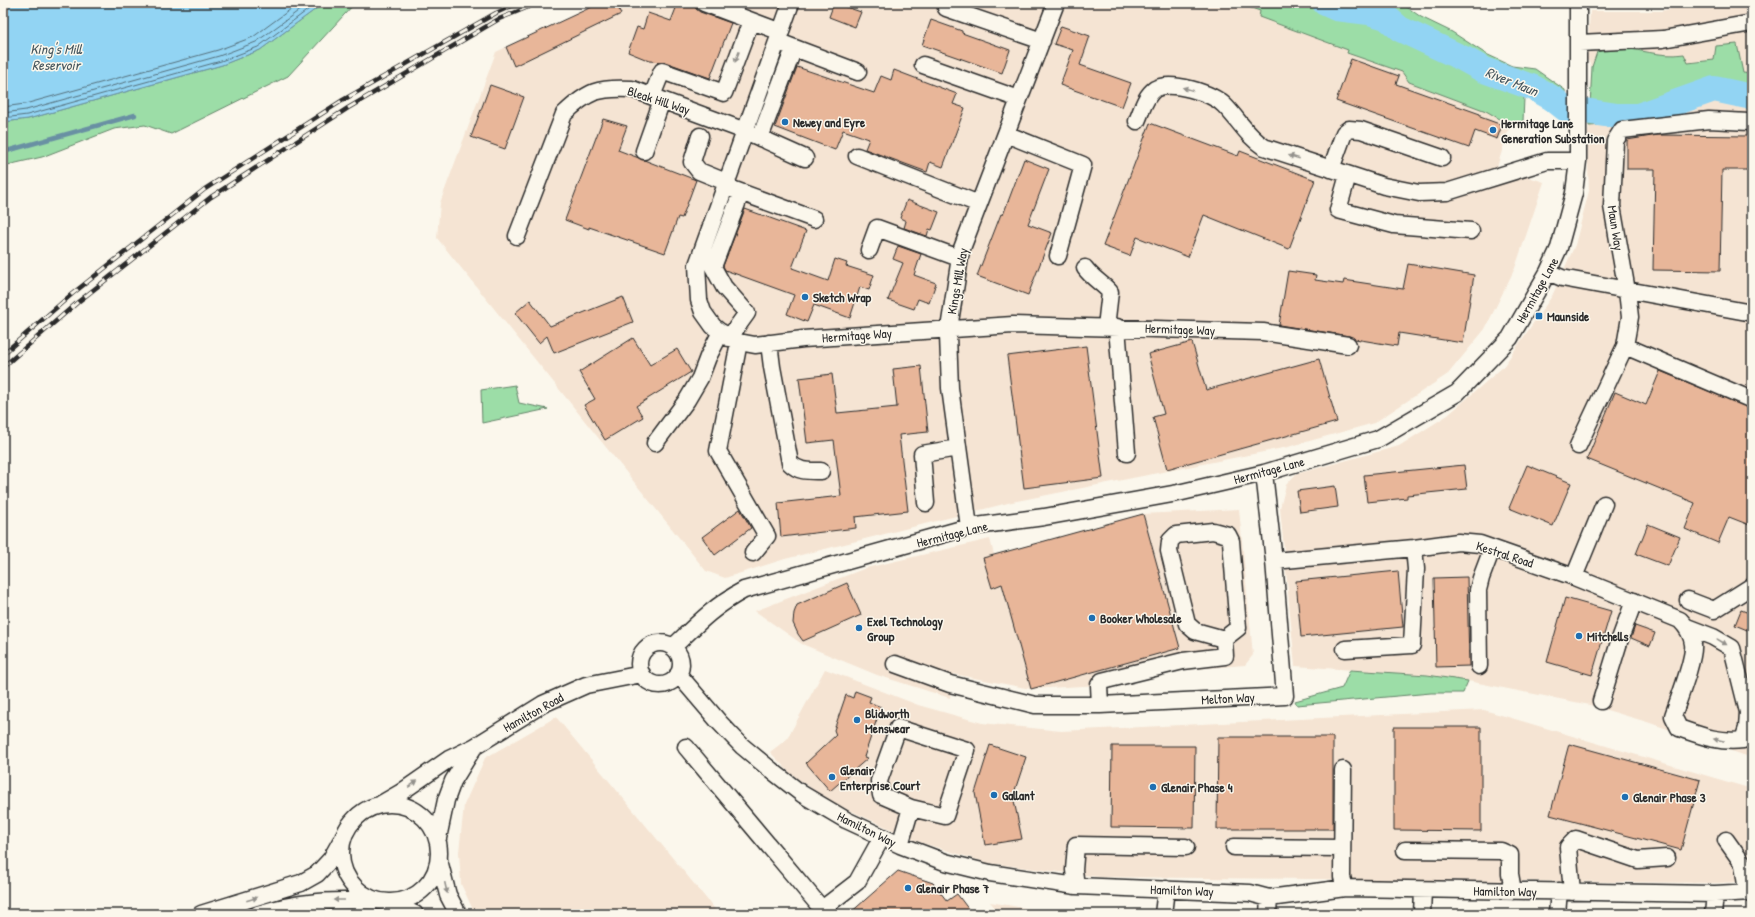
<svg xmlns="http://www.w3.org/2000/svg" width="1755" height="917" viewBox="0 0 1755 917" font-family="'Patrick Hand',sans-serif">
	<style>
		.built { fill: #f5e4d3 }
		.green { fill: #9cdda7; stroke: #648469 }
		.water { fill: #92d4f3; stroke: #6990a3 }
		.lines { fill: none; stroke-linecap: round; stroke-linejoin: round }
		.shore { stroke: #546f7b; stroke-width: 1 }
		.stream { stroke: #6990a3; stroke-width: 4.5 }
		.river { stroke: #92d4f3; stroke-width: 26 }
		.building { fill: #e8b699; stroke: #2b2b2b }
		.minor-casing { stroke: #2b2b2b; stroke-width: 19 }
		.minor { stroke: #fbf7ec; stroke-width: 16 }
		.rail-casing { stroke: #2b2b2b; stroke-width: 4.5 }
		.rail { stroke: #fbf7ec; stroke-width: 3; stroke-dasharray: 9; stroke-linecap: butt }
		.oneway { fill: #93918c }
		.poi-dot { fill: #1f6fb2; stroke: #fbf7ec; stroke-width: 1.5 }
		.labels { text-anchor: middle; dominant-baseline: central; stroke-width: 3; stroke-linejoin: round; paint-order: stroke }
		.street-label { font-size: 13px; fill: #2b2b2b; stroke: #fbf7ec }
		.poi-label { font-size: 13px; font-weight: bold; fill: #2b2b2b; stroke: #fbf7ec; text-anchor: start }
		.water-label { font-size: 14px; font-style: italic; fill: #45555d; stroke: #fbf7ec }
	</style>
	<rect width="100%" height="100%" fill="#fbf7ec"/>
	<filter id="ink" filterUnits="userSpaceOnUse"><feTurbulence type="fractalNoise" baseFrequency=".025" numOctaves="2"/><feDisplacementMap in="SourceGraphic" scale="8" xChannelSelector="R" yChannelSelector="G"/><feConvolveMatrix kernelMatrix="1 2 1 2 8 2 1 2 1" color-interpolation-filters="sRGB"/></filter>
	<g filter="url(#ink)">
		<path class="built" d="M600,3h637l23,8 -1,6 89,33 -1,3 55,19 8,10 76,29 24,14 -13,42 47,15 -29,86 -30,61 -37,45 -74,49 -86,24 -276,55 -227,57 -60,19 -19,-7 -269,-333 3,-35 56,-151z
			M1693,3h59v71l-9,-1 -153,14 2,-20 -5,-8 3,-48h71z
			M1706,99l46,8v651l-105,-36 -57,-17 -122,-24 -41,-6 -132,-9 -15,-158 6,-23 10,-11 103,-28 49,-31 55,-48 49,-71 23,-51 14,-54 -2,-50 2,-15 65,-4 4,-6z
			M1239,509l14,146 -8,10 -62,5 -66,14 -86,5 -78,-15 -3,24 -73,-23 -75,-31 -47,-33 111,-43 124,-29 4,16 149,-41z
			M825,669l93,36 64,18 79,8 423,-21 268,79v92l-34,2 -618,-6 -112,-14 -69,-21 -92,-42 -37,-27 -20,-21 17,-13z
			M556,717l163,197h-244l-14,-30 -2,-32 5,-47 21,-47z
			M990,902l57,10 83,2h-129z"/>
		<path class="green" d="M324,3h31l-67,73 -117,58 -26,-9 -31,4 -72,28 -39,9v-44l25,-3 194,-54 38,-15z
			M1237,3h164l20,14 31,15 34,22 26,12 23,3 30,21 1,12 -18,2 -19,-12 -5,6 -1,23 -13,4 -24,-14 -77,-29 -7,-10 -55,-19 1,-3 -89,-33 1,-6z
			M1737,44l6,29 9,1v33l-46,-8 -48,17 -4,6 -65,4 3,-59 5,-15c6,-2 13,-4 19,-4 23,0 44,10 68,6l4,9 26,-3 2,-14z
			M515,385l4,18 29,6 -66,14 -1,-33z
			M1350,670l77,5 41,6 -5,12h-32l-134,12 -2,-4 47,-13z"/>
		<path class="water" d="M3,3h321l-64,47 -38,15 -194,54 -25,3z"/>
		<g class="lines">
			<path class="shore" d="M3,107l22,-3 193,-54 35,-13 46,-34
				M3,113l23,-3 193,-54 37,-14 53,-39
				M3,118l24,-3 194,-54 37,-14 59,-44"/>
			<path class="stream" d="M3,152l132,-37"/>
			<path class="river" d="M1325,3l11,5 33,4 17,5 14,12 64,30 20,11 50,18 18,10 14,11 19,2 32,5h21l76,-27 38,8"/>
		</g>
		<path class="building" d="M600,3h16l5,11 -107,52 -8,-19z
			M678,3h17l1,6 4,3 31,11 -21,55 -45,-16 -15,-1 -22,-9 9,-25 6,2 5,-16 23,8z
			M834,3l27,9 -6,15 -26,-10z
			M931,20l31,11v2l48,17 -8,23 -80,-28z
			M1061,26l29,10 -10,29 51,18 -9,24 -62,-22 13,-35 -19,-6z
			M1351,59l48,17 -3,8 84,30v3l22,8 -5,14 -22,-8 -6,17 -133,-47z
			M797,67l77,26 7,-17 10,4 3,-10 63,24 -4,10 12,4 -22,59 -13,-5 -3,10 -46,-17 -16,-6 4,-10 -26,-9 -8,20 -60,-23z
			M490,85l34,12 -19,52 -34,-12z
			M603,119l24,7 -9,24 78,30 -14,38 -4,-1 -13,36 -76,-26v2l-24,-9z
			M1150,123l88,33 2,-5 75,29 -26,69 -85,-34 -16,42 -51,-20 -7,19 -27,-10z
			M1658,135l91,1v34h-27l-2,101 -67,-1 2,-101h-28v-29z
			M1024,159l25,10 -21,55 24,9 -24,62 -51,-19 24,-62 2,1z
			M907,200l32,12 -7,18 -3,-1 -2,7 -23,-8 2,-7 -6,-3z
			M745,209l61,22 -14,37 36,13 7,-22 12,4 -1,3 28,9 -5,15 -9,-3 -10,31 -36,-13 -7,17 -20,-8 7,-19 -69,-25 -2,-4z
			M898,246l23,8 -7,21 22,8 -7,20 -11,-4 -4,10 -26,-9 15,-37 -10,-4z
			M1408,264l66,11 -11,68 -64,-10 -2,13 -42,-7 -6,-3 -70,-11 9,-54 28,4 -1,5 28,4 1,-4 59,9z
			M623,297l10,25 -79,31 -7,-17 -8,7 -24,-30 15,-13 20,26z
			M633,338l17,27 27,-16 14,23 -55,34 7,11 -38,23 -21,-35 11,-6 -16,-27z
			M1192,342l14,48 113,-31 18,63 -170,47 -14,-52 11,-3 -16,-60z
			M1086,346l17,132 -79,10 -17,-132z
			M921,366l7,66 -29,3 9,76 -53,6 1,11 -75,9 -3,-34 63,-7 -7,-56 -27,3 -8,-65 33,-4 5,39 60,-6 -4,-38z
			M1660,371l92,38v117l-23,-9 -11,26 -33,-14 10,-26 -108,-44 28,-67 31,13z
			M1464,465l3,24 -60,6v3l-40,4 -3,-27z
			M1527,465l44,18 -18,43 -44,-18z
			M1335,486l3,21 -38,5 -3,-21z
			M740,509l11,19 -36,27 -13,-18z
			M1143,514l37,134 -149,41 -29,-105 -10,4 -9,-30z
			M1648,524l32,13 -12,29 -32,-12z
			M1398,571l5,56 -102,10 -5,-56z
			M1467,577l2,89 -33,1 -2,-89z
			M847,583l14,32 -58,26 -5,-7 -5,-11 1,-10 3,-8z
			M1565,598l46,13 -19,64 -45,-13z
			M1741,610l11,4v18l-17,-7z
			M1635,626l20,7 -5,13 -19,-8z
			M855,691l16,6 -2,5 12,5 -17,50 4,1 -38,33 -24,-28 30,-28 -2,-5 12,-35 7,3z
			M1394,727h87v104l-87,-1z
			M1218,737h115v92h-116z
			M1569,744l131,36 -19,70 -131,-35z
			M990,745l36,12 -13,39 9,43 -37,6 -10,-52z
			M1112,746h83l-1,82 -83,-1z
			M898,871l35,12 14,18 10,-7 15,20h-123z"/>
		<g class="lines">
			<g class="minor-casing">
				<path id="minor" d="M704,3l77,29
					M791,3l-94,262 2,35 4,12 10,14 6,5 20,11 16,3 48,-6 210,-14 250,7 85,13
					M946,8l96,33
					M1579,43l84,-4 89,-16
					M784,44l74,28
					M923,65l96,34
					M652,96l10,-25 62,22 27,-72
					M1137,121c5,-11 8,-25 18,-32 16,-9 57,4 69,16 15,15 22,30 40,42l120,39 35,7 28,-1 100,-31h31
					M1006,134l77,31 -25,91
					M700,136l-8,26 7,9 27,11
					M760,138l34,-90
					M644,151l18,-51
					M857,156l122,48
					M1331,169l13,-36 5,-4 12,1 81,28
					M1348,175l-10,35 56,15 77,6
					M732,189l82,30
					M517,236l47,-122c24,-23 34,-27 68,-25l113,42 60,27
					M869,250l8,-22 82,30
					M1085,268c7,10 17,15 25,24l-4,35
					M1548,272l14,6 190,35
					M1117,327l10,126
					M729,338l18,-25 -23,-26 -11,-20 28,-74
					M739,342l-21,109 49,85 -14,17
					M769,343l3,24 18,96c9,9 18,8 31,8
					M1625,346l127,54
					M655,443l32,-43 13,-22 8,-21 13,-25
					M1578,446l47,-100 5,-29 -3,-26 -15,-85 3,-65 7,-11 87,-10 40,2 3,1
					M926,503l-4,-49 36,-6
					M969,527l-19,-139 -2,-53 13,-84 95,-248
					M1213,531l15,4 3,6 7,87 -14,11 -29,-8 -8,-7 -18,-73 1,-10 6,-6z
					M1274,561l140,-13 44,-6 22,2 94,33 106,43c6,6 12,15 13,24 2,14 -15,57 -20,72l6,12c23,8 40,15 64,12l4,-12 1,-16 -16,-64 -19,-11 -26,-10
					M1574,577l30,-73
					M1688,600l26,10 38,-24
					M639 664a21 21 0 1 1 42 0a21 21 0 1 1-42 0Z
					M673,647c24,-23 41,-41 71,-57l225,-63 75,-10 134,-24 86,-20 114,-34 79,-46 53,-55 38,-66 11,-24 15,-55 4,-32v-158
					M1345,649l67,-4 4,-76 -2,-21
					M895,664l55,20 85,21h65l185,-9 -11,-135 -10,-88
					M1479,666l-1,-76 3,-12 11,-29
					M678,674l41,48 23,24 29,24 31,24 44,26 54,25 45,17 45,11 86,13 174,7 19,5 76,-10 370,6 37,-2
					M1601,701l19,-62 14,-38
					M1100,705l-1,-20 3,-4 81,-20 42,-5 -1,-17
					M898,728l69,22 -22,66 -34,-8 -30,-13 -2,-14z
					M686,747l136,162 35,-27 25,-45
					M1343,770l-1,107 3,11
					M341 853a49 49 0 1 1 98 0a49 49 0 1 1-98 0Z
					M381,804l19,-11 49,-34 25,-12 69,-43 43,-19 56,-11
					M438,838l8,-38 7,-19 21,-34
					M1726,840l17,24 4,28
					M900,845l11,-37
					M1234,847l107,1
					M1405,850l96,1 9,4v19l3,17
					M439,860l9,35 10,19
					M1076,886l-2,-16 2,-25 110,2
					M1572,892l-4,-45 8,-8 62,21 29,-2
					M388,902l27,12
					M201,914l100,-31 16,-9 14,-15 10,-18
					M258,914c42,-13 73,-14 117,-13
					M1163,914l3,-25
					M1268,914l1,-16
					M1422,914l1,-24
					M1557,914l2,-23
					M1713,914l2,-20"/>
			</g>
			<use href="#minor" class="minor"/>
			<g class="rail-casing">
				<path id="rail" d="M3,354l69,-60 133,-105 138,-89 153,-87 22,-10
					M3,367l75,-65 133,-105 137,-89 151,-89 39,-16"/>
			</g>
			<use href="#rail" class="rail"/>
		</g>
		<defs><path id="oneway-solid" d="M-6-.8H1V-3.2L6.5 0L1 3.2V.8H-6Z"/></defs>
		<g class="oneway">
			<use href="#oneway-solid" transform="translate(737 57) rotate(111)"/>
			<use href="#oneway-solid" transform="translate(1188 89) rotate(-164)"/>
			<use href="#oneway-solid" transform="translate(1294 157) rotate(-162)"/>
			<use href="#oneway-solid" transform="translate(1722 642) rotate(31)"/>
			<use href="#oneway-solid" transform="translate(1719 740) rotate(-168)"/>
			<use href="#oneway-solid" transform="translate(413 784) rotate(-35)"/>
			<use href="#oneway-solid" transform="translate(446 888) rotate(77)"/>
			<use href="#oneway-solid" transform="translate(252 899) rotate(-17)"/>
			<use href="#oneway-solid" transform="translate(339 900) rotate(-180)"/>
		</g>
	</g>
	<g class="poi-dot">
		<circle cx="785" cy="122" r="4"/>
		<circle cx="1493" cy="130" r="4"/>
		<circle cx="805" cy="297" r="4"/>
		<rect x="1535" y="312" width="8" height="8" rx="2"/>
		<circle cx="1092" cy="618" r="4"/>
		<circle cx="859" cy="628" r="4"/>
		<circle cx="1579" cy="636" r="4"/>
		<circle cx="857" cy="720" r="4"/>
		<circle cx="832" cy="777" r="4"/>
		<circle cx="1153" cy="787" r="4"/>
		<circle cx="994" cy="795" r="4"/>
		<circle cx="1625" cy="797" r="4"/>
		<circle cx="908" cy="888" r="4"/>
	</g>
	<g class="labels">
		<g class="street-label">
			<text transform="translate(659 100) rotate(18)">Bleak Hill Way</text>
			<text transform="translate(1616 228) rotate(81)">Maun Way</text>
			<text transform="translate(957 281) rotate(-80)">Kings Mill Way</text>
			<text transform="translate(1537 290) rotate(-61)">Hermitage Lane</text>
			<text transform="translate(1180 329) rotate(2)">Hermitage Way</text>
			<text transform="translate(857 335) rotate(-4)">Hermitage Way</text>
			<text transform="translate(1269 470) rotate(-15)">Hermitage Lane</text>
			<text transform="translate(952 534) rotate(-14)">Hermitage Lane</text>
			<text transform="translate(1505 554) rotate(18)">Kestral Road</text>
			<text transform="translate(1228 698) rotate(-3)">Melton Way</text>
			<text transform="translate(533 712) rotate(-29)">Hamilton Road</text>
			<text transform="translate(867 829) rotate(26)">Hamilton Way</text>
			<text transform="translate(1182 890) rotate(2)">Hamilton Way</text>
			<text transform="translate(1505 891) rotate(1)">Hamilton Way</text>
		</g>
		<g class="poi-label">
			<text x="793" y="122">Newey and Eyre</text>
			<text x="1501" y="123">Hermitage Lane<tspan x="1501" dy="15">Generation Substation</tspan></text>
			<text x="813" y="297">Sketch Wrap</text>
			<text x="1547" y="316">Maunside</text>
			<text x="1100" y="618">Booker Wholesale</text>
			<text x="867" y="621">Exel Technology<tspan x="867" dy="15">Group</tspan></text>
			<text x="1587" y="636">Mitchells</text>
			<text x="865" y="713">Blidworth<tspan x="865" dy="15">Menswear</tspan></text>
			<text x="840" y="770">Glenair<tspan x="840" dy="15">Enterprise Court</tspan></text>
			<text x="1161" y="787">Glenair Phase 4</text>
			<text x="1002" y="795">Gallant</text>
			<text x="1633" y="797">Glenair Phase 3</text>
			<text x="916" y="888">Glenair Phase 7</text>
		</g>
		<g class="water-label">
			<text x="56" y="48">King's Mill<tspan x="56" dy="16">Reservoir</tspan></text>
			<text transform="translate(1512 81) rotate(22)">River Maun</text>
		</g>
	</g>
	<rect width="1755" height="917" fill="none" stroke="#fbf7ec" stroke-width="16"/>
	<rect x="8" y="8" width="1739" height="901" fill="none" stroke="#2b2b2b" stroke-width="1.5" filter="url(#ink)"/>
</svg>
